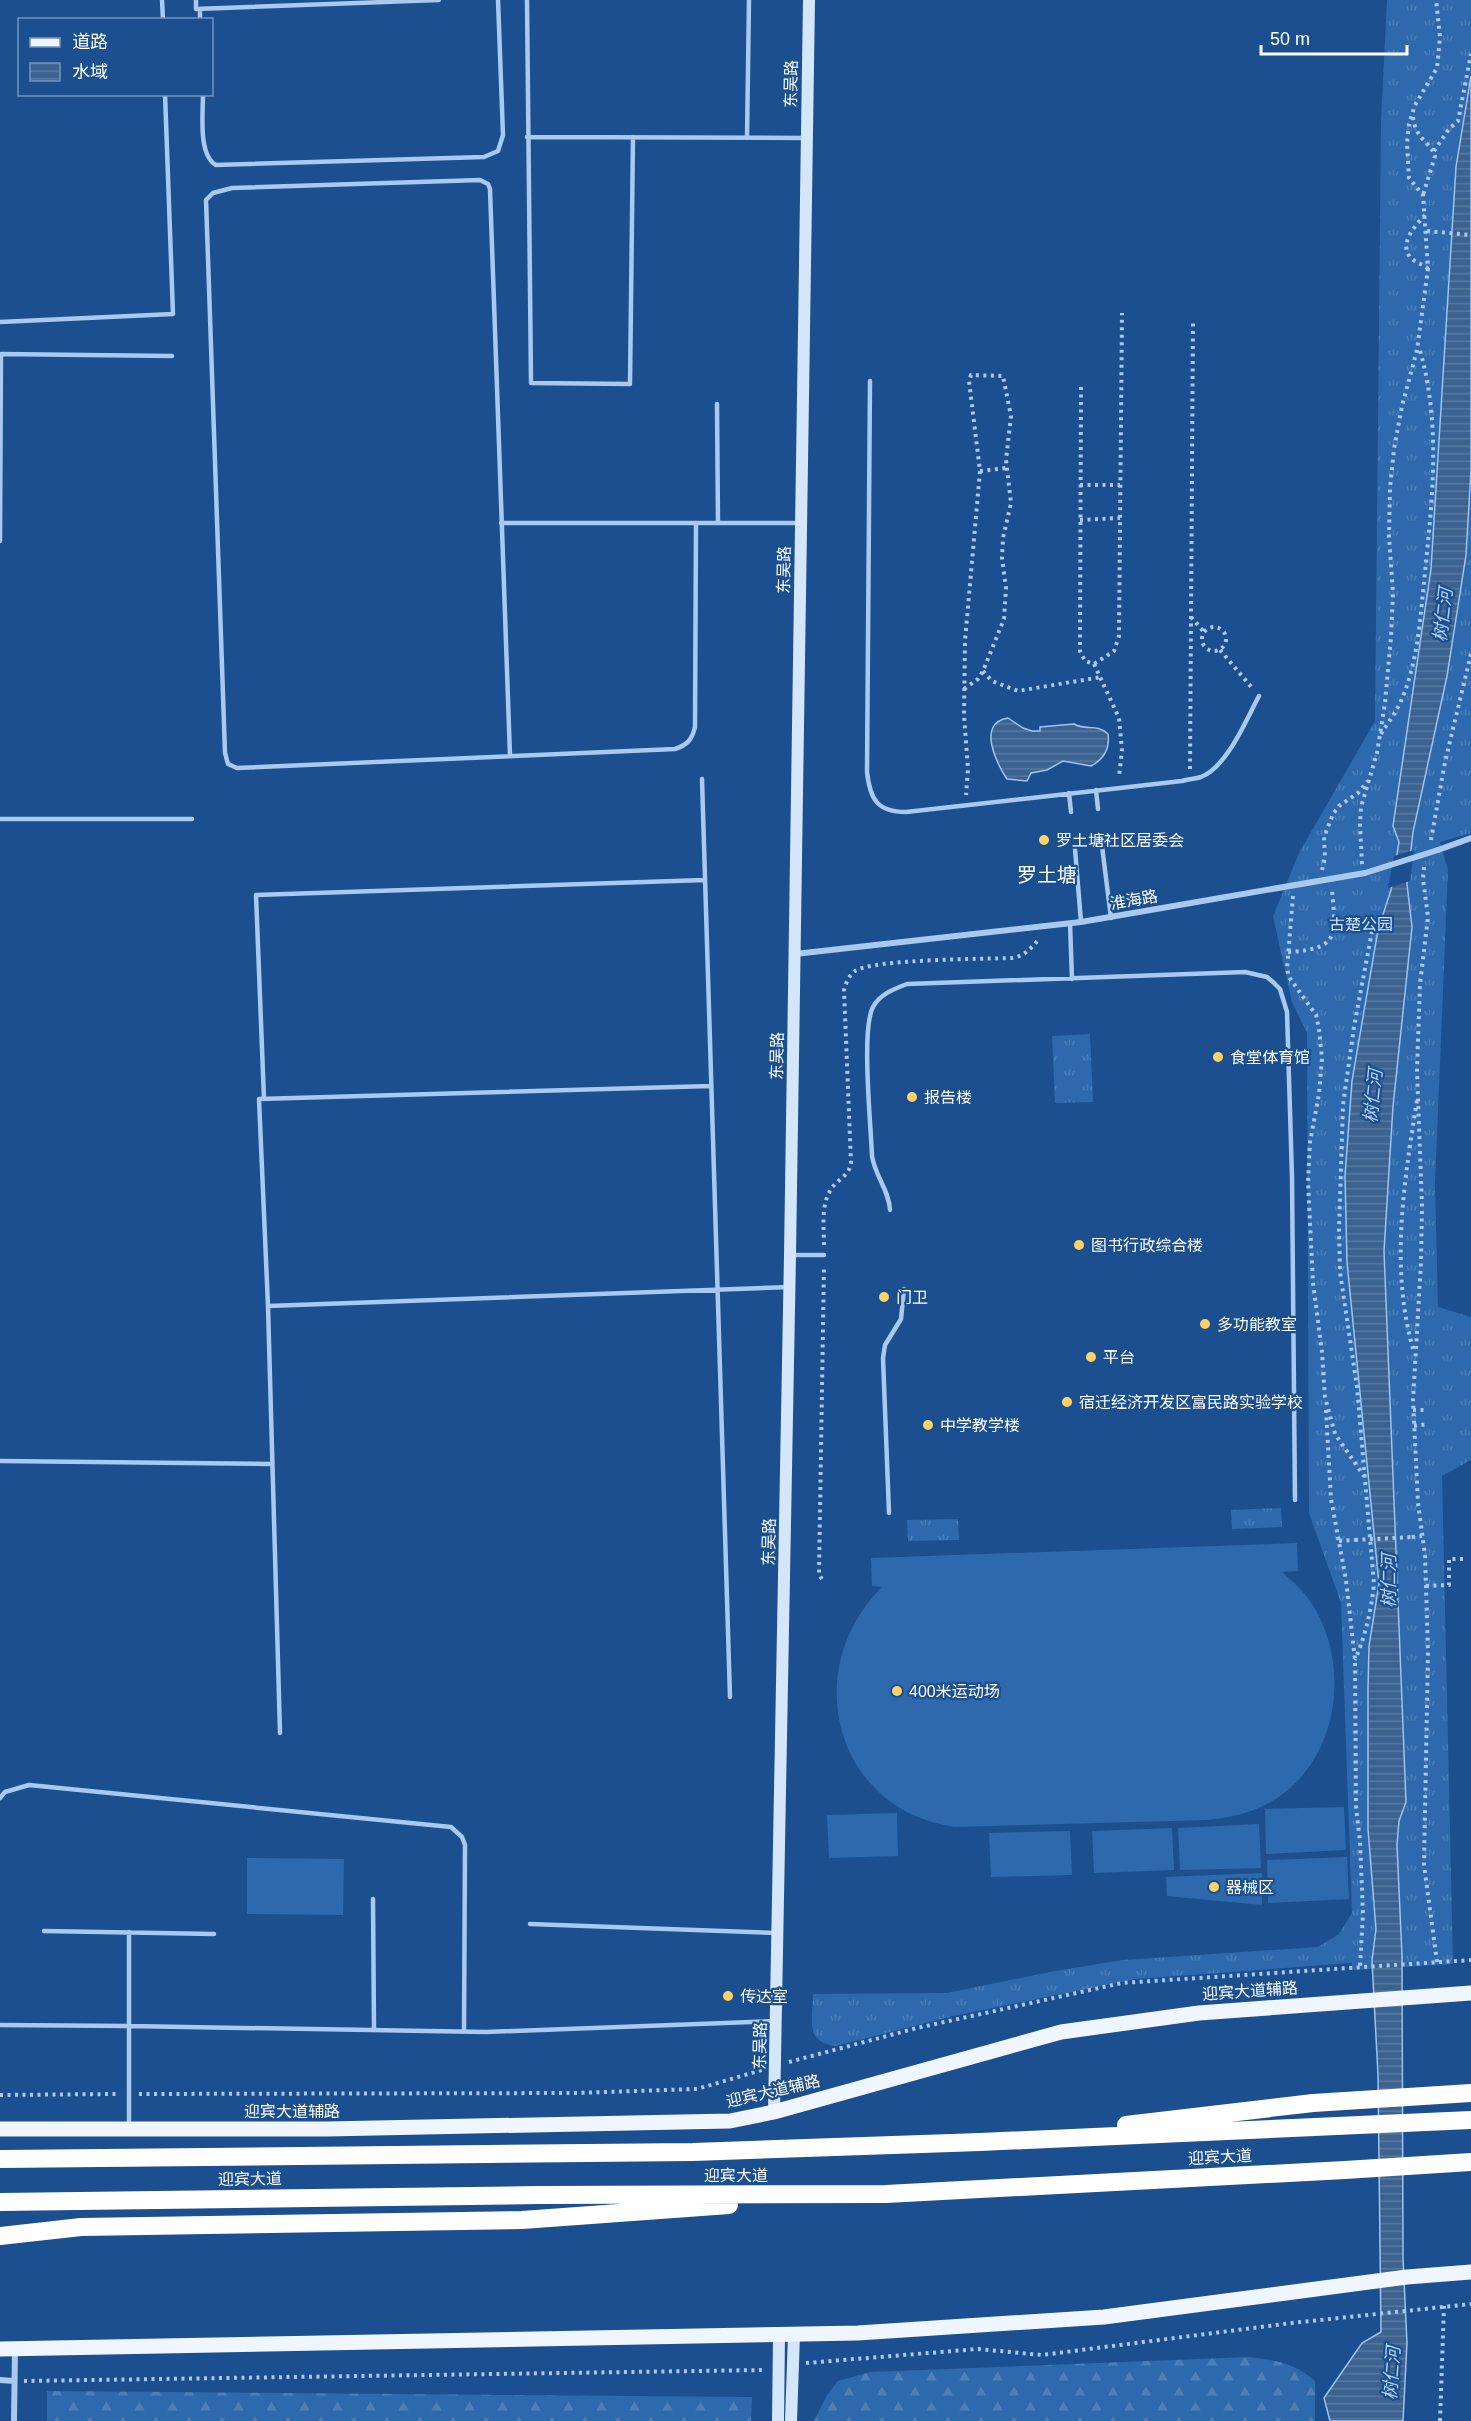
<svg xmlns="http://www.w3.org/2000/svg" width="1471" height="2421" viewBox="0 0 1471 2421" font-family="Arial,'Noto Sans SC',sans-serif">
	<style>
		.grass { fill: url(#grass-tufts) }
		.forest { fill: url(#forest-firs) }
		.pitch { fill: #2e69ad }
		.water { fill: url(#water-rules); stroke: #9cc4f0; stroke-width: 1.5 }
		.pier { fill: #1b4f8f }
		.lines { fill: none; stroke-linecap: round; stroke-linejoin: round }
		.path { stroke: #a9c9ee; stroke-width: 4; stroke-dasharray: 3 4.5; stroke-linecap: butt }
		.lane { stroke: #a9c9ee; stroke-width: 4.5 }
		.street { stroke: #a9c9ee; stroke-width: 6 }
		.secondary { stroke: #d6e6fa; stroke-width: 12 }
		.primary { stroke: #f0f6ff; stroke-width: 15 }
		.highway { stroke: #fff; stroke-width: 18 }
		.path-bridge { stroke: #a9c9ee; stroke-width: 4; stroke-dasharray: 3 4.5; stroke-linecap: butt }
		.street-bridge { stroke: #a9c9ee; stroke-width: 6 }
		.poi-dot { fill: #ffd166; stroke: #1b4f8f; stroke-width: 2 }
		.labels { text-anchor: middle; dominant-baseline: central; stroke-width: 4.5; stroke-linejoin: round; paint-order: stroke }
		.street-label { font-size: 16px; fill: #fff; stroke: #1b4f8f }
		.poi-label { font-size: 16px; fill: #fff; stroke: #1b4f8f; text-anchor: start }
		.park-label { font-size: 16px; fill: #cfe3fa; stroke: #1b4f8f }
		.water-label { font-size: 18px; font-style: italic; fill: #b5d3f5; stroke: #1b4f8f }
		.quarter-label { font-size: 20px; fill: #fff; stroke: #1b4f8f }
	</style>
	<defs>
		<pattern id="grass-tufts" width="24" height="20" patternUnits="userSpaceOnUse" patternTransform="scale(1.5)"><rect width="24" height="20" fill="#2e69ad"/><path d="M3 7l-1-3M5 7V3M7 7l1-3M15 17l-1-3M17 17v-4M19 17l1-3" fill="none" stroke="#4d80b9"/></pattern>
		<pattern id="forest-firs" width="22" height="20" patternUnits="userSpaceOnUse" patternTransform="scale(1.5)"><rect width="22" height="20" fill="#2e69ad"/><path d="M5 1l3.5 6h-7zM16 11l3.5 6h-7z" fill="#4d80b9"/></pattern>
		<pattern id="water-rules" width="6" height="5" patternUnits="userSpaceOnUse" patternTransform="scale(1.5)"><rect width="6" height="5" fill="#3c6290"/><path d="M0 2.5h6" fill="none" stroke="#597aa1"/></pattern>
	</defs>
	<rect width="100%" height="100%" fill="#1b4f8f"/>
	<path class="grass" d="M1387,0h84v833l-31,9 8,28 -13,313 3,124 33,10v143l-29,16 11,488 -101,6v-7l-216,16 -183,37 -117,30c-32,-4 -23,-26 -23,-52l134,-1 108,-22 68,-11 195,-13 21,-13 13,-21 -11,-310 -32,-90 -2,-480 -15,-31 -19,-86 26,-63 76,-132 6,-600z
		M1090,1034l3,68 -38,1 -3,-67z
		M1281,1508l1,19 -50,2 -1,-19z
		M958,1519l1,21 -51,1 -1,-21z"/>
	<path class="forest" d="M1249,2357c29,4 43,5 66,24v40h-501l13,-26 11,-14 32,-9z
		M47,2391l705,6 -1,24h-704z"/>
	<path class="pitch" d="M1297,1543l1,28 -16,1c9,8 18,16 26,26 42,58 34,151 -24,195 -23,18 -49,24 -77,27l-252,7c-121,-17 -156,-158 -73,-240l-10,-1 -1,-28z
		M1344,1807l2,43 -80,4 -1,-45z
		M897,1813l1,43 -69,2 -2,-43z
		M1259,1824l2,44 -81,2 -2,-42z
		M1172,1828l2,42 -80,3 -2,-42z
		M1070,1831l2,44 -81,2 -2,-44z
		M1347,1857l2,42 -81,4 -1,-43z
		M247,1858l97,1 -1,56 -96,-1z
		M1262,1873v32l-95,-9 -1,-19z"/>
	<path class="water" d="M1471,76v394l-5,85 -19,121 -34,156 -6,52 5,43 -19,179 -9,145 22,551 -7,19 -2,24 5,111 1,302 4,85 -4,78h-73l-6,-23 38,-55 19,-11 -3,-257 -6,-114 4,-32 -8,-100v-141l1,-42 10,-62 -32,-322 -2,-86 7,-95 26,-151 13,-40 8,-48 -6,-16 38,-257 25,-402z
		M1008,718l15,10 9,3h8v-4l34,-3c11,7 23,-1 34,10 2,14 -4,25 -17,32l-28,-5 -16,9 -16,3 -4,8 -20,-2c-10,-15 -31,-56 1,-61z"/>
	<path class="pier" d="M1414,850l-4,31 -22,7 6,-32z"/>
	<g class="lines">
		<path class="path" d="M1413,117c3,24 19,26 22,39l-12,39
			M1434,151l15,-22 9,-8 13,-67
			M1425,215c-10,11 -27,29 -14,43 5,5 12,6 17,11
			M1427,231l44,4
			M1081,387l-1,264 5,10 9,3 20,-13 5,-15 3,-323
			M980,471l26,-3
			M1080,485h40
			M1080,520l40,-2
			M1191,617l13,15
			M1202 639a12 12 0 1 1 24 0a12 12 0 1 1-24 0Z
			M1220,650l33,39
			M1094,664l25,54 3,32 -3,27
			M983,671l9,10 26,10 83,-14
			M964,689l14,-10 5,-8 21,-52 2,-31 -4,-30 1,-20 8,-35 -5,-43 5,-44 -8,-40 -32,-1 -2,6 11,90 -15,170 -1,74 4,54 -2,26
			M1381,734c6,-10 14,-20 19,-31 17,-36 20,-82 24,-121 8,-79 18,-158 -5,-235
			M1190,769l3,-450
			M1431,840l14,-78 26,-108
			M1362,864l-2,-40 1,-17 16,-54 8,-50 6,-66 2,-44 -4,-56 1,-49 4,-39 8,-43 15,-56 11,-81 -5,-74 -14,-17 -2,-35 2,-19 6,-19 22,-37 3,-31 -4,-37
			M1424,867l-1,12 5,38 -8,67 -3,86 5,137 -1,55 -8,138 5,103 7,52 3,97 -4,213 13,97
			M1322,870l3,-13 -1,-20 9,-23 6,-8 19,-13 10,-12
			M1293,896l-6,73 2,8 27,38 3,14 3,30 -3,35 -9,48 -2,40 5,101 9,69 3,45 10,37 29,42
			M1334,918l39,8 -19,101 -11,78 -4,125 1,42 17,115 17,197c-3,27 -8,50 -19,76
			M1288,952c51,-3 48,-15 44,-62
			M824,1245c0,-16 -3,-37 5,-52 5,-13 20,-15 22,-30l-7,-173c2,-7 5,-15 11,-19 17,-12 131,-12 158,-13 13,-3 18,-10 27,-20
			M1413,1349c-23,-81 -9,-167 4,-249
			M1326,1410l5,89 15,81 9,80 1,147 4,34 3,73 -3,53
			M1413,1410h15
			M1414,1426l14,-2
			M1412,1537l10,-1
			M1339,1541l16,-1
			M822,1579l-3,-4 5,-310
			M1426,1586l23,-1v-26h16
			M789,2062l128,-34 205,-45 349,-23
			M139,2094l438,-1 120,-4 65,-19
			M0,2095l119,-1
			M806,2363l172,-14 64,6 250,-32 179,-19
			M24,2381l739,-11
			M1440,2421l4,-115"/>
		<path class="lane" d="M162,0l1,20
			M196,0v9l243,-9
			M527,0l4,383 99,1 3,-247
			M200,9v11
			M203,94c0,20 -5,61 13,71l268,-8 14,-6 5,-16 -5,-135
			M527,137l280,1
			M747,138l2,-138
			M0,322l173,-8 -8,-220
			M1,354l171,2
			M870,381l-3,391c3,27 10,40 39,40l276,-31c6,-2 13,-2 19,-4 26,-10 45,-57 58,-81
			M717,404l1,118
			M501,523h298
			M0,541l1,-187
			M510,756l-20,-567 -2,-5 -8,-4 -248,8 -19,5 -7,7 19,553 3,11 9,4 438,-19c12,-4 17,-9 20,-22l1,-204
			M702,779l28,918
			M1096,790l2,19
			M1069,793l2,19
			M0,819h192
			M1102,846l9,72
			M1075,849l6,73
			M1070,923l2,56
			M264,1099l-8,-204 449,-15
			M890,1210c-1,-20 -15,-34 -18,-54 -1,-30 -11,-127 1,-149 7,-13 21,-18 34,-23l338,-12 22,5 7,6 6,6 7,23 5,165 3,323
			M791,1255h33
			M268,1306l521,-19
			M0,1461l272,3
			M889,1513l-6,-155 2,-13 16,-26 3,-30
			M280,1733l-12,-427 -9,-207 452,-13
			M0,1798l5,-6 24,-7 422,42 11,10 3,8 -1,186
			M373,1899l1,131
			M530,1924l246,9
			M44,1931l170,3
			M0,2025l129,1v-94
			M129,2127v-101l357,6 290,-11"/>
		<path class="street" d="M1438,850l33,-12
			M795,954l286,-32 284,-49
			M0,2380l14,1
			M14,2421l1,-71"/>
		<path class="secondary" d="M774,2112l16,-857 19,-1255
			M778,2421l1,-86
			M791,2421l3,-86"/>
		<path class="primary" d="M0,2129h327l403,-8 44,-9 287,-80 138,-19 272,-20
			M0,2349l858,-16 246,-16 303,-40 64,-5"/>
		<path class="highway" d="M1126,2125l187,-22 158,-10
			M0,2159l693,-7 287,-10 491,-22
			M0,2202l539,-7 347,-1 459,-24 126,-8
			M0,2236l81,-9 441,-7 207,-15"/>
		<path class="path-bridge" d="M1355,1540l57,-3"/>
		<path class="street-bridge" d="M1365,873l73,-23"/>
	</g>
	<g class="poi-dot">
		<circle cx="1044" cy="840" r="6"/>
		<circle cx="1218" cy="1057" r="6"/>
		<circle cx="912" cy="1097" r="6"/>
		<circle cx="1079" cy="1245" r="6"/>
		<circle cx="884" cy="1297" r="6"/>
		<circle cx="1205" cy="1324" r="6"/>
		<circle cx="1091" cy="1357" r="6"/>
		<circle cx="1067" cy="1402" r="6"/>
		<circle cx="928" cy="1425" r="6"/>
		<circle cx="897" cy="1691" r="6"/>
		<circle cx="1214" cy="1887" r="6"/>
		<circle cx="728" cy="1996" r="6"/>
	</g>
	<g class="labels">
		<g class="street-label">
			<text transform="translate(791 84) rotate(-89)">东吴路</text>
			<text transform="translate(784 570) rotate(-89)">东吴路</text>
			<text transform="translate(1134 900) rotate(-10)">淮海路</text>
			<text transform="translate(777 1056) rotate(-89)">东吴路</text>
			<text transform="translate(769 1542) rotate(-89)">东吴路</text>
			<text transform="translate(1250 1991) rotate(-4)">迎宾大道辅路</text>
			<text transform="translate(760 2046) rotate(-89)">东吴路</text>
			<text transform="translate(773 2091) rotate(-13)">迎宾大道辅路</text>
			<text x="292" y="2111">迎宾大道辅路</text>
			<text transform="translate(1220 2157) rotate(-3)">迎宾大道</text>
			<text x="736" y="2175">迎宾大道</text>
			<text transform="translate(250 2179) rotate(-1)">迎宾大道</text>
		</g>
		<g class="poi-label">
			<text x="1056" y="840">罗土塘社区居委会</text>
			<text x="1230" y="1057">食堂体育馆</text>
			<text x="924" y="1097">报告楼</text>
			<text x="1091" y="1245">图书行政综合楼</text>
			<text x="896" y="1297">门卫</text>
			<text x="1217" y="1324">多功能教室</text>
			<text x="1103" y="1357">平台</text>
			<text x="1079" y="1402">宿迁经济开发区富民路实验学校</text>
			<text x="940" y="1425">中学教学楼</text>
			<text x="909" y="1691">400米运动场</text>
			<text x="1226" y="1887">器械区</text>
			<text x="740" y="1996">传达室</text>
		</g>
		<g class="park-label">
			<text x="1361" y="924">古楚公园</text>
		</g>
		<g class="water-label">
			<text transform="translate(1443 615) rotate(-83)">树仁河</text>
			<text transform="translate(1373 1096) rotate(-84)">树仁河</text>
			<text transform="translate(1389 1581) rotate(-90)">树仁河</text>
			<text transform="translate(1392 2373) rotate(-86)">树仁河</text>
		</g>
		<g class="quarter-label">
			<text x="1047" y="875">罗土塘</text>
		</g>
	</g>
	<rect x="18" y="18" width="195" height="78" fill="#1b4f8f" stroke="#7695bc" stroke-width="1.5"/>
	<rect x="30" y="38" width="30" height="9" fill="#f0f6ff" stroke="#7695bc" stroke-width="1.5"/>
	<text x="72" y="48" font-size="18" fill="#ffffff">道路</text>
	<rect x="30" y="63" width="30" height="18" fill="url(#water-rules)" stroke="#7695bc" stroke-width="1.5"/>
	<text x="72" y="78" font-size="18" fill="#ffffff">水域</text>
	<path d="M1261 45v9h146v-9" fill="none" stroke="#ffffff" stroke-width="3"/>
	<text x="1270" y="45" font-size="18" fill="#ffffff" stroke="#1b4f8f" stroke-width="4.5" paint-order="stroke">50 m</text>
</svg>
